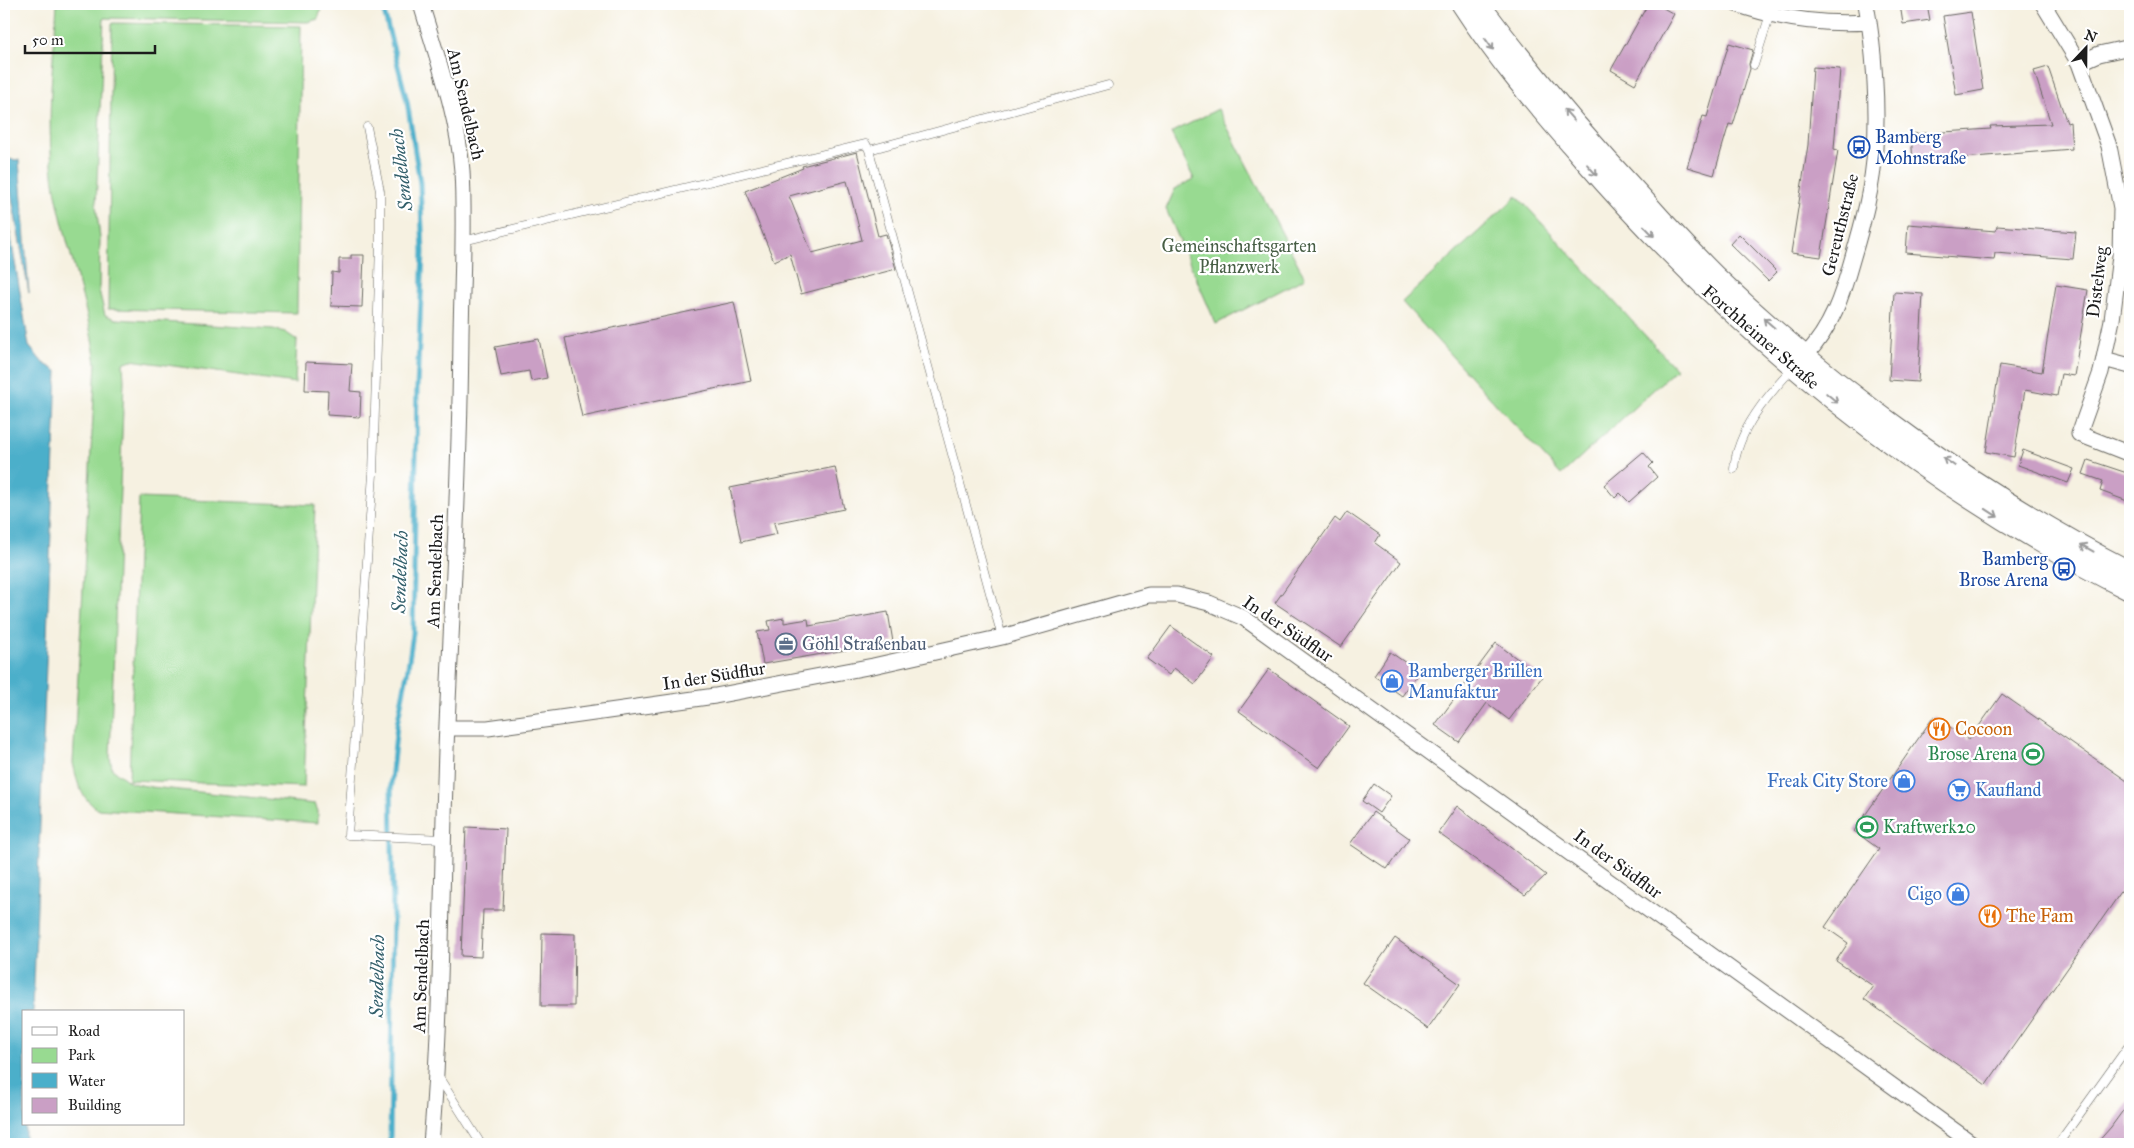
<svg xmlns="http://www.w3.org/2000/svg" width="2134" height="1148" viewBox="0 0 2134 1148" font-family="'IM FELL Great Primer',serif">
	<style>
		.green { fill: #98da91; stroke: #5a7b56 }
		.water { fill: #4bafca; stroke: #346673 }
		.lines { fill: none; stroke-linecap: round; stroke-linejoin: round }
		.stream { stroke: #4bafca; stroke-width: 5 }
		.building { fill: #ca9fc5; fill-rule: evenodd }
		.service-casing { stroke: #686761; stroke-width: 9 }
		.minor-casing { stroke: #686761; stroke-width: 17 }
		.tertiary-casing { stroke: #686761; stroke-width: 21 }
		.service { stroke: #fff; stroke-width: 8 }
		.minor { stroke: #fff; stroke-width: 15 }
		.tertiary { stroke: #fff; stroke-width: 19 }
		.oneway { stroke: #999 }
		.labels { text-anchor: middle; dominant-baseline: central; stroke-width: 4.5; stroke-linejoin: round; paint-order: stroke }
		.street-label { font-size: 18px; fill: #1c1c1c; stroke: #fff }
		.transit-label { font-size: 18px; fill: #164399; stroke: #fff; text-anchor: start }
		.park-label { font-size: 18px; fill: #475e45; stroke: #fff }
		.service-label { font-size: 18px; fill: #4e5e75; stroke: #fff; text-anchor: start }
		.shop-label { font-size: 18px; fill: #366cbe; stroke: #fff; text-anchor: start }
		.food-label { font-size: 18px; fill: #c56008; stroke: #fff; text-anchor: start }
		.leisure-label { font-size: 18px; fill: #27864d; stroke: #fff; text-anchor: end }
		.water-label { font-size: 19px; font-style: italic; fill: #315e6a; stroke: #fff }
	</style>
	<rect width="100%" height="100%" fill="#fff"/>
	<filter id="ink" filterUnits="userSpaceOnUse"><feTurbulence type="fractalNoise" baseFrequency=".02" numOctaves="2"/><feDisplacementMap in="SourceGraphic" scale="10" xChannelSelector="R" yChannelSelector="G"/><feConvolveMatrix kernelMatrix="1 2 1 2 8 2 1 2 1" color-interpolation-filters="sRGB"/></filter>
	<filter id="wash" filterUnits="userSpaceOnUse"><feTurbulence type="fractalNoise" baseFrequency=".0096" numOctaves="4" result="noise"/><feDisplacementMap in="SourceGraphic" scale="20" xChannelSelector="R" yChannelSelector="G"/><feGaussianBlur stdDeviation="1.12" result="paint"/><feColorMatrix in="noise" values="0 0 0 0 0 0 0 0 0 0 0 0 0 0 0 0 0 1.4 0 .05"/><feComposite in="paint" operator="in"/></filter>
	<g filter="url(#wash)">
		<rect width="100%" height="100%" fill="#f6f1e1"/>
		<path class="green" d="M57,4h263l1,5 -3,10 -10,3 -204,-4 -8,187 4,33 -1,52 6,25 11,4 157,10 12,3 12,8 -2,43 -164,-23 -8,3 1,18 -14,376 2,12 19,14 20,4 164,17 3,7v12l-221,-14c-18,-14 -19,-25 -24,-46l23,-400c-8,-59 -30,-115 -41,-174 -10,-61 -2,-124 2,-185z
			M112,23l189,3 -4,287 -189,-4z
			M1218,109l87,169 -89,46 -50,-115 9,-20 19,-10 -23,-46z
			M1517,196l159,173 -115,106 -159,-173z
			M139,498l176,7 -11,282 -175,-7z"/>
		<path class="water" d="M5,159l14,1 10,133z
			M4,196l25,150 14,17 14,8 -24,641h-9l1,132h-21z"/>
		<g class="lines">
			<path class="stream" d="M382,4l25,97 13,82 3,69 -6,136 -4,245 -6,41 -10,51 -6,56 2,134 -3,229"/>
		</g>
		<g id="blocks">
			<path class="building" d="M1648,4h8l18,10 -39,70 -24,-14z
				M1900,4h27l3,16 -27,4z
				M1971,12l12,78 -27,5 -13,-79z
				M1729,43l24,7 -4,14 1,5 -17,56 -4,-1 -15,51 -27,-8 16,-51 4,1z
				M1813,67l27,2 -6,80 4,1 -17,107 -30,-4 17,-108z
				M2048,67l19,56 3,-1 2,27 -159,13 -2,-28 80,-5 -1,-3 61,-2 -17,-53z
				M857,152l21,84 8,-2 10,35 -95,25 -11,-40 -16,7 -29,-70 58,-23 -1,-2zM847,181l15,59 -50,13 -23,-57z
				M1908,224l88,7 1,-5 79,6 -3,27 -78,-6 -1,7 -88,-7z
				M1739,234l38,38 -9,9 -38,-37z
				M351,255h13l-2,52 -31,-1 1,-34 7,1v-14h12z
				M2056,285l32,5 -14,86 -13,-2 -4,22 -32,-6 -11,67 -28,-5 14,-87 42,7z
				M1894,292l29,2 -5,88 -29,-2z
				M734,302l17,79 -169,36 -17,-79z
				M539,339l8,39 -16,3 -2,-10 -28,5 -6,-29z
				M306,362l46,2 -2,27 11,1 -1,25 -33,-2 1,-24 -23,-1z
				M2023,450l51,19 -6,14 -50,-18z
				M1643,452l10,11 -4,4 8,10 -28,25 -9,-9 -5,5 -11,-13z
				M2088,460l42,14v28l-30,-11 3,-10 -20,-7z
				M835,467l9,42 -70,14 3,11 -36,8 -11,-54z
				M1347,512l33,23 -5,8 26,19 -60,85 -66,-44 60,-85 5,4z
				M888,612l5,30 -130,22 -6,-32 13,-2 -2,-9 16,-3v5l24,-4 1,7z
				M1171,626l43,31 -19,27 -21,-16 -5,7 -22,-16z
				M1496,643l46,34 -33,43 -22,-17 -28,39 -24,-17z
				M1390,652l29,20 -17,24 -28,-20z
				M1269,669l80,57 -30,42 -80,-57z
				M2002,694l128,89v96l-144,206 -122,-86 9,-13 -37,-25 12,-18 -23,-16 54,-78 -25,-18 80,-115 35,24z
				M1374,784l17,12 -12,17 -17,-12z
				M1457,806l89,69 -21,20 -87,-62z
				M1373,812l36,26 -22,31 -37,-25z
				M466,827l40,2 -3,81h-20l-2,47 -20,-1z
				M542,933l33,1 -1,72h-33z
				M1395,938l65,46 -32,45 -65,-46z
				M2130,1101v43h-34l15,-17z"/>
		</g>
	</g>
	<g filter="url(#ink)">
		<use href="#blocks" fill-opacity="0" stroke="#686761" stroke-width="1"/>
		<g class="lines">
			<g class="service-casing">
				<path id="service" d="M1754,65l16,-51
					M367,127l13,64v53l-7,230 -25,361 96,4
					M463,241l403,-97 3,6
					M1734,469c3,-39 34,-74 60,-102
					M1002,637l-133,-487 239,-65
					M438,1076l43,68
					M2058,1144l72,-100"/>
			</g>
			<g class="minor-casing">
				<path id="minor" d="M421,4c16,54 37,111 41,167 3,54 0,108 -1,162 -1,130 -8,261 -14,391 -6,140 -4,281 -16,420
					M1736,4c42,15 89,21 133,18
					M2043,4l36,59 30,83 12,62 -1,48 -8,64 -11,52 -22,62 51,20
					M2079,63l20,-9 31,-7
					M1806,355c26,-28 36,-59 46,-95 11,-37 21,-74 23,-112 3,-43 -1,-102 -9,-144
					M2104,359l26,7
					M447,728h41l227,-32 158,-30 129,-29 147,-42h28l32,8 35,15 729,526"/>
			</g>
			<g class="tertiary-casing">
				<path id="tertiary" d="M1461,4c35,54 77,104 120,153 153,177 339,329 549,434
					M1480,4c51,68 105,132 163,194 23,26 47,52 72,77 119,114 268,221 415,296"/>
			</g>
			<use href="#service" class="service"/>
			<use href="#minor" class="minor"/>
			<use href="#tertiary" class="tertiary"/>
		</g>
		<defs><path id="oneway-shaft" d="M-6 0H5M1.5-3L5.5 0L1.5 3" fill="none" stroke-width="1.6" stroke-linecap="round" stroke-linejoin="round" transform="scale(1.25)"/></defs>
		<g class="oneway">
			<use href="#oneway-shaft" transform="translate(1489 44) rotate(54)"/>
			<use href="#oneway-shaft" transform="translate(1569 115) rotate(-131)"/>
			<use href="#oneway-shaft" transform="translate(1592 170) rotate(49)"/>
			<use href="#oneway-shaft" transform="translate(1649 231) rotate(46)"/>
			<use href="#oneway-shaft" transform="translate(1769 323) rotate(-139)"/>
			<use href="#oneway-shaft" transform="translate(1832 398) rotate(40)"/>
			<use href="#oneway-shaft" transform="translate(1949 462) rotate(-145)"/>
			<use href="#oneway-shaft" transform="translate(1992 513) rotate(33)"/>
			<use href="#oneway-shaft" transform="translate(2087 548) rotate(-151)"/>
		</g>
	</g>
	<defs>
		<g id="bus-ring" transform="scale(1.125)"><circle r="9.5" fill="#fff" stroke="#1a4fb4" stroke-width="1.5"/><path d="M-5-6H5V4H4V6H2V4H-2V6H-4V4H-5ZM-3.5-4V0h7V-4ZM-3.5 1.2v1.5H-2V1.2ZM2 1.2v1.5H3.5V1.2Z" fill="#1a4fb4"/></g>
		<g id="office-ring" transform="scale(1.125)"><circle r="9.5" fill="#fff" stroke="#5c6f8a" stroke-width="1.5"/><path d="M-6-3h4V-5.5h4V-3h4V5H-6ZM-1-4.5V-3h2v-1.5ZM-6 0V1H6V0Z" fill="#5c6f8a"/></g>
		<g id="shop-ring" transform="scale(1.125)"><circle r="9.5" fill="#fff" stroke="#3f7fe0" stroke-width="1.5"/><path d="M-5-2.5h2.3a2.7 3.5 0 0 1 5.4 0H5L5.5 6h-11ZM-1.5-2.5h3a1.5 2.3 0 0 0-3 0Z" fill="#3f7fe0"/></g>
		<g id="restaurant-ring" transform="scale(1.125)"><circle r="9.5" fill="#fff" stroke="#e8710a" stroke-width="1.5"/><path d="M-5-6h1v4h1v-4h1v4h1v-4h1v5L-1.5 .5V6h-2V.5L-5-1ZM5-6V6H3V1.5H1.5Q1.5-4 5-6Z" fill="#e8710a"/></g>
		<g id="stadium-ring" transform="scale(1.125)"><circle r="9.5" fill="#fff" stroke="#2e9e5b" stroke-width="1.5"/><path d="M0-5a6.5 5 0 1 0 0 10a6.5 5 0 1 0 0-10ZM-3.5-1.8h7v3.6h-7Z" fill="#2e9e5b"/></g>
		<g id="supermarket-ring" transform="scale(1.125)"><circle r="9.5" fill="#fff" stroke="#3f7fe0" stroke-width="1.5"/><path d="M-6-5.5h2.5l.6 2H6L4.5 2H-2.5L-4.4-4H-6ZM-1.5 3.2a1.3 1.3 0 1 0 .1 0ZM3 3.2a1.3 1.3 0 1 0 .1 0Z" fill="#3f7fe0"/></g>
	</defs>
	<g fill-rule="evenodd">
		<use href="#bus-ring" x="1859" y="147"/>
		<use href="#bus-ring" x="2064" y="569"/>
		<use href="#office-ring" x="786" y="644"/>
		<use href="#shop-ring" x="1392" y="681"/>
		<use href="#restaurant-ring" x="1939" y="729"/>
		<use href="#stadium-ring" x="2033" y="754"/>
		<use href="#shop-ring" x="1904" y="781"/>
		<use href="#supermarket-ring" x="1959" y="790"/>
		<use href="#stadium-ring" x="1867" y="827"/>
		<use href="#shop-ring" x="1958" y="894"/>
		<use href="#restaurant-ring" x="1990" y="916"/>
	</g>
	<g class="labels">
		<g class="street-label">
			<text transform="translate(466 104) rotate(77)">Am Sendelbach</text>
			<text transform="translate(1840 225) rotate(-76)">Gereuthstraße</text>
			<text transform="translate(2097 282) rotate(-83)">Distelweg</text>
			<text transform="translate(1761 337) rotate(41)">Forchheimer Straße</text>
			<text transform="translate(435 571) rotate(-88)">Am Sendelbach</text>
			<text transform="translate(1288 629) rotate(34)">In der Südflur</text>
			<text transform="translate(714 676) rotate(-9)">In der Südflur</text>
			<text transform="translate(1618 864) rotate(36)">In der Südflur</text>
			<text transform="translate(421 976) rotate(-88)">Am Sendelbach</text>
		</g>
		<g class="transit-label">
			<text x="1875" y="137">Bamberg<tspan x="1875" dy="21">Mohnstraße</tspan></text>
			<text x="2048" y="559" text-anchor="end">Bamberg<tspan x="2048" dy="21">Brose Arena</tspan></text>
		</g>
		<g class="park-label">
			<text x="1239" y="246">Gemeinschaftsgarten<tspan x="1239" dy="21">Pflanzwerk</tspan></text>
		</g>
		<g class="service-label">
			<text x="802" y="644">Göhl Straßenbau</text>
		</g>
		<g class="shop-label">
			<text x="1408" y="671">Bamberger Brillen<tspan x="1408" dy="21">Manufaktur</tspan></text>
			<text x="1888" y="781" text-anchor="end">Freak City Store</text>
			<text x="1975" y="790">Kaufland</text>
			<text x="1942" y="894" text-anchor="end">Cigo</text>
		</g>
		<g class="food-label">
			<text x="1955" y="729">Cocoon</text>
			<text x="2006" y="916">The Fam</text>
		</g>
		<g class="leisure-label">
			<text x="2017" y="754">Brose Arena</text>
			<text x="1883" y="827" text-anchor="start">Kraftwerk20</text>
		</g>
		<g class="water-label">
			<text transform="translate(401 170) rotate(-97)">Sendelbach</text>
			<text transform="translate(400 572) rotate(-88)">Sendelbach</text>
			<text transform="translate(377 976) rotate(-89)">Sendelbach</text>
		</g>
	</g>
	<rect width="2134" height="1148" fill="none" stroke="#fff" stroke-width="20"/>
	<rect x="22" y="1010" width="162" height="115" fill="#ffffff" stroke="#a4a4a4"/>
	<rect x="32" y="1027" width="25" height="8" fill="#ffffff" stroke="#a4a4a4"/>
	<text x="68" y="1036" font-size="15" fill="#1c1c1c">Road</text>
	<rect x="32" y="1048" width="25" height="15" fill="#98da91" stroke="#a4a4a4"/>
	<text x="68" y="1060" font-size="15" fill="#1c1c1c">Park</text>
	<rect x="32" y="1073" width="25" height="15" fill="#4bafca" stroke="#a4a4a4"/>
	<text x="68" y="1086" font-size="15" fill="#1c1c1c">Water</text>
	<rect x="32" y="1098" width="25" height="15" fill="#ca9fc5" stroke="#a4a4a4"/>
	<text x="68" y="1110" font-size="15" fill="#1c1c1c">Building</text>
	<g transform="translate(2086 48) rotate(22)" stroke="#ffffff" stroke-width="4" paint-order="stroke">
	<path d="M0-4L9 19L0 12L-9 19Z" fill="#1c1c1c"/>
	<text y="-8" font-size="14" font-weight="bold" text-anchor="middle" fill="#1c1c1c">N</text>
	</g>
	<path d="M25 45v8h130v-8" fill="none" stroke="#1c1c1c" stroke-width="2.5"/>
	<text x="32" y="45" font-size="15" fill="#1c1c1c" stroke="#ffffff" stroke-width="4" paint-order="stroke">50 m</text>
</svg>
